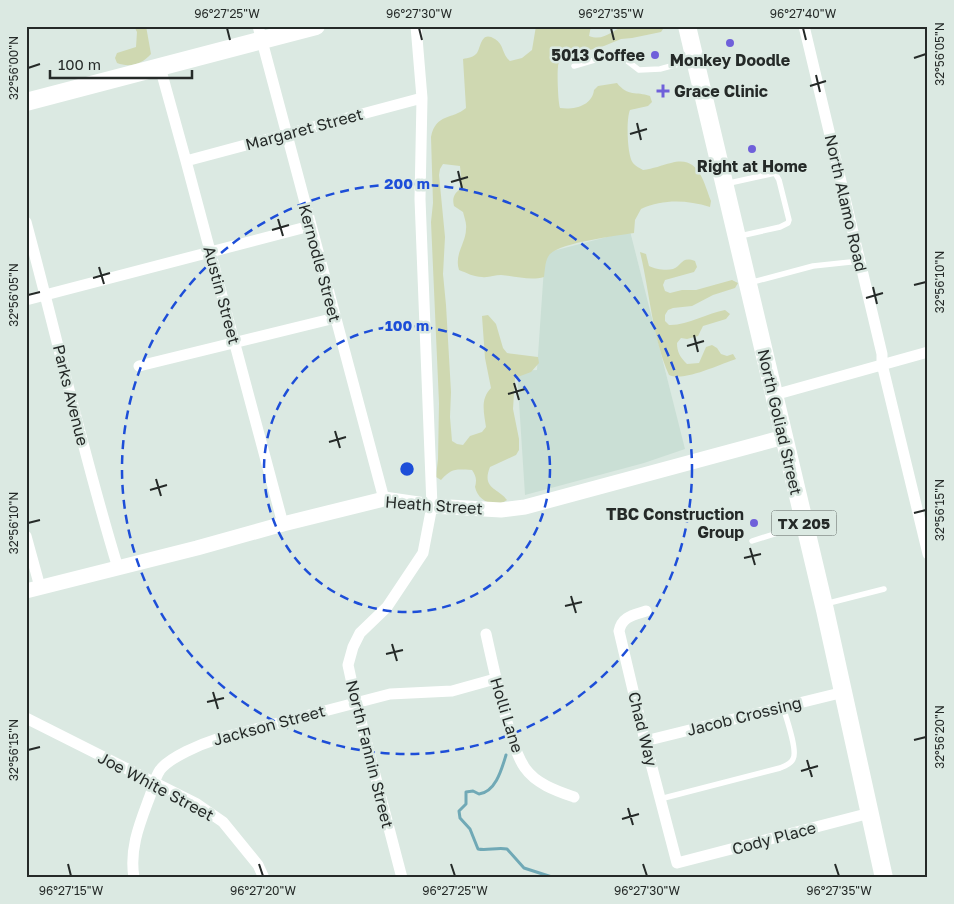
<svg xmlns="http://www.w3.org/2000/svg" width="954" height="904" viewBox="0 0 954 904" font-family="'Golos Text',sans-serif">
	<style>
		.built { fill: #cadfd5 }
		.green { fill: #cfd8b1 }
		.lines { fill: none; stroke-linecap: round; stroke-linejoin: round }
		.stream { stroke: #70a9b6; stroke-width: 3 }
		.lane { stroke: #fff; stroke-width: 5.5 }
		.street { stroke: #fff; stroke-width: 11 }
		.secondary { stroke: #fff; stroke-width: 15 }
		.primary { stroke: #fff; stroke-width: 18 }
		.ticks { fill: none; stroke: #252a28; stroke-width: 2 }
		.ring { fill: none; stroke: #1d4ed8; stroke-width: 2.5; stroke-dasharray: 9 6 }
		.poi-dot { fill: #6f60da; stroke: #dbe9e2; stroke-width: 2 }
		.labels { text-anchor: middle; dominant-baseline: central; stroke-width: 5; stroke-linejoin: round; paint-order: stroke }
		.shield { fill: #dbe9e2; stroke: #5c6360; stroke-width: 1 }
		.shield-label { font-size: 15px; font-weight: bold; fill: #252a28 }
		.poi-label { font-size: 16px; font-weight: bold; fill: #252a28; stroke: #dbe9e2; text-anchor: end }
		.street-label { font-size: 16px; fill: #252a28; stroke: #dbe9e2 }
		.centre { fill: #1d4ed8; stroke: #dbe9e2; stroke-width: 2.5 }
		.ring-label { font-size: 15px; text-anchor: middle; font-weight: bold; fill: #1d4ed8; stroke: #dbe9e2; stroke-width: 5; stroke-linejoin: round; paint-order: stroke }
		.neatline { fill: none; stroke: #252a28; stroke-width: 2 }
		.ticks-label { font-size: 12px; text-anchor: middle; fill: #252a28 }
	</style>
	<rect width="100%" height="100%" fill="#dbe9e2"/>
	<path class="built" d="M630,231l55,218 -41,14 -119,32 -8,-124 20,-1 8,-117z"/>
	<path class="green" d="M134,26h12l5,28c-9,10 -21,14 -34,9l-2,-5 2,-5 19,-6 1,-15z
		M536,26h55l-2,10c16,6 23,-7 37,-10 12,-2 27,0 39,0l-4,6 -29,6 -11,1 -17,7 -39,11c-4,3 -7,5 -7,10 -1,6 0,36 2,41 14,2 32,-2 34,-18l4,-4 19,-3c11,14 19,8 33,13l2,6 -4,4 -18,4c-4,9 -3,46 3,53 2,3 7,5 10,7 10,-1 19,-5 28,-7 28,-8 32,18 40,38l-1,6c-24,-7 -46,-8 -69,2l-6,11 -1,13c-18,3 -71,9 -84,21 -5,5 -5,16 -6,23 -14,4 -28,-1 -43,-2 -6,0 -13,3 -19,2 -8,0 -15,-4 -23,-7 -5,-16 7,-27 7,-41 1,-6 -2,-12 -3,-17l-9,-6c-2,-8 0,-12 6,-17l1,-12 -1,-11 -17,-2 -3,5 -1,6 6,62 -2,37 3,31 5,87 -1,25 2,24 5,3 6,1 7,-9 12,-4 4,-5c-2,-14 -6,-28 5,-39l-6,-30 -3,-42 6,-1 8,9 7,24 4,5 31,4 1,6 -8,9 -16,6 -2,31 6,30v11l-3,5 -26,12c-9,22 9,21 17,33 -13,9 -29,1 -32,-13 2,-7 1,-11 -3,-17 -17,-1 -20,-2 -31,10l-5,-3 2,-18 1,-56 -8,-181 2,-19 -2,-66c5,-24 21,-17 35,-29l-3,-49c5,-1 11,-2 14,-6 4,-6 4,-23 18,-14 9,5 7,16 15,22l12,-3 10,-8z
		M640,252l6,2 3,12c6,3 17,5 24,3 10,-4 8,-13 22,-8l2,6 -3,5 -29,8 -2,5 2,6 5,2 12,-3h14l36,-10 6,3 -3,5 -22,7 -21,11 -19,2 -5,2 -3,5v6l4,4c17,1 39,-12 56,-15l5,4 -4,5 -23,7 -5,10 -11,3 -6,-1 -4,5c0,9 3,14 10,21l12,-1 7,-16 6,-2 5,3 4,6 6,2 6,-2 3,5c-16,5 -52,23 -67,16 -17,-39 -19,-82 -29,-123z"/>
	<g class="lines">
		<path class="stream" d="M506,755c-4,13 -10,37 -27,39l-6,-3 -7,1v12l-7,7 1,7 10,11 8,20c9,2 19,-2 29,0l17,19 31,10"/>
		<path class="lane" d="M574,66l34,-10 18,4 13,10 21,-1 33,-9
			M725,184l50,-11 4,7 10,40 -1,3 -8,4 -40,9
			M749,283l64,-17 47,-5
			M752,541l51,-16
			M825,604l59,-15
			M660,799l120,-31c5,-2 11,-4 13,-9 5,-8 -7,-42 -10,-52"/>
		<path class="street" d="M258,26l126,473
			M804,26l78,328v10l46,190
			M160,67l26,94 97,363
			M186,161l236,-63
			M26,222c31,115 57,232 92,346
			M26,300l284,-74
			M139,366l196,-48
			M774,395l154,-43
			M26,536l14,51
			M646,611c-12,4 -24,5 -27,20l26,110 32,122 193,-50
			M486,634c7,32 14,64 23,95 4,13 8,28 16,39 11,16 32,23 49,29
			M26,718l171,86 26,18 35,43 6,13
			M645,741l199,-49
			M134,878c-5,-30 6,-55 16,-82 3,-8 5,-19 10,-26 10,-13 41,-26 57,-31l173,-45 62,-3 43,-12
			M402,878l-46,-176 -8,-37 5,-18 7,-14 27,-26 36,-54 9,-47 -12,-307 2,-101 -6,-72"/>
		<path class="secondary" d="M26,591l171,-43 86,-24 101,-25 48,7 69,4 24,-3 259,-70"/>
		<path class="primary" d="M687,26l138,584 59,268
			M26,102l290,-76"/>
	</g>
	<path class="ticks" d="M227,28l3,12M419,28l3,12M611,28l3,12M803,28l3,12M914,58l12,-4M28,68l12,-4M816,75l4,17M810,86l16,-5M637,123l4,17M630,134l17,-5M458,171l4,17M451,182l17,-5M278,219l5,17M272,230l17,-5M99,267l5,17M93,278l17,-5M914,285l12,-3M873,287l4,17M28,295l12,-3M866,298l17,-5M694,335l4,17M687,346l17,-5M514,383l5,17M508,394l17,-5M335,431l5,17M329,442l17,-5M156,479l5,17M150,490l17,-5M914,513l12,-3M28,523l12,-3M750,548l5,17M744,558l17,-4M571,596l5,17M565,606l17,-4M392,644l5,17M386,654l17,-4M213,692l5,17M207,702l17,-4M914,740l12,-3M28,750l12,-3M807,760l5,17M801,771l17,-5M628,808l5,17M622,819l17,-5M68,864l3,12M259,864l4,12M451,864l4,12M643,864l4,12M835,864l4,12"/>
	<g class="ring">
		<circle cx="407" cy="469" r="143"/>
		<circle cx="407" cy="469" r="285"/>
	</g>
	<g class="poi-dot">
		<circle cx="730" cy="43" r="5"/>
		<circle cx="655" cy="55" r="5"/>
		<path d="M660.5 83.5h5v5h5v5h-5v5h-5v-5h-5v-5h5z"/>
		<circle cx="752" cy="149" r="5"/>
		<circle cx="754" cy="523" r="5"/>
	</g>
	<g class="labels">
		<rect class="shield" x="771.5" y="510.5" width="65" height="25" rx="4"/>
		<g class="shield-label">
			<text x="804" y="523">TX 205</text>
		</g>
		<g class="poi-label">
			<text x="645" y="55">5013 Coffee</text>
			<text x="730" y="60" text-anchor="middle">Monkey Doodle</text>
			<text x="674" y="91" text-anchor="start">Grace Clinic</text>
			<text x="752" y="166" text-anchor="middle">Right at Home</text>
			<text x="744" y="514">TBC Construction<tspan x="744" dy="18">Group</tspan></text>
		</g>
		<g class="street-label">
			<text transform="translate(304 129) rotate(-15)">Margaret Street</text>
			<text transform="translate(846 203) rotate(77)">North Alamo Road</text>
			<text transform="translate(320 263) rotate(75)">Kernodle Street</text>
			<text transform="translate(222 295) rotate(75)">Austin Street</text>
			<text transform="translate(71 395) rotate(76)">Parks Avenue</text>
			<text transform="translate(780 422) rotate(77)">North Goliad Street</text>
			<text transform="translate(434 505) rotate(4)">Heath Street</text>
			<text transform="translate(507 715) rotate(73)">Holli Lane</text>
			<text transform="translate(744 716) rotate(-14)">Jacob Crossing</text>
			<text transform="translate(269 725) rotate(-15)">Jackson Street</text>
			<text transform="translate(643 729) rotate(76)">Chad Way</text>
			<text transform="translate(370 754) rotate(76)">North Fannin Street</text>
			<text transform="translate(156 786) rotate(28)">Joe White Street</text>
			<text transform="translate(774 838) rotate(-15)">Cody Place</text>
		</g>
	</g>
	<circle cx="407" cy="469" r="8" class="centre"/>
	<g class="ring-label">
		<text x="407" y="189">200 m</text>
		<text x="407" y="331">100 m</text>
	</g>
	<rect width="954" height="904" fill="none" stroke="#dbe9e2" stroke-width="55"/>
	<path d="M50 70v8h142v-8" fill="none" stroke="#252a28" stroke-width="2.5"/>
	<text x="58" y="70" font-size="15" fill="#252a28" stroke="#dbe9e2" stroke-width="4" paint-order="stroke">100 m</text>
	<rect x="28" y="28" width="898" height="848" class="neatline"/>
	<g class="ticks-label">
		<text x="227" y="18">96°27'25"W</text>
		<text x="419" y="18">96°27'30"W</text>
		<text x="611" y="18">96°27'35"W</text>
		<text x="803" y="18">96°27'40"W</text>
		<text transform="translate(940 54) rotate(-90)" y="4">32°56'05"N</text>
		<text transform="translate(14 68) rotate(-90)" y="4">32°56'00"N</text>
		<text transform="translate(940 282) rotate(-90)" y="4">32°56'10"N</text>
		<text transform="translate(14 295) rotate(-90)" y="4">32°56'05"N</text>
		<text transform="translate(940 510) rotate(-90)" y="4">32°56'15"N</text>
		<text transform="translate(14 523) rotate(-90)" y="4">32°56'10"N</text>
		<text transform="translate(940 737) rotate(-90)" y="4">32°56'20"N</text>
		<text transform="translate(14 750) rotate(-90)" y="4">32°56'15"N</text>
		<text x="71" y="895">96°27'15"W</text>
		<text x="263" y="895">96°27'20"W</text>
		<text x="455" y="895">96°27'25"W</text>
		<text x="647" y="895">96°27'30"W</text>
		<text x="839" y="895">96°27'35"W</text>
	</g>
</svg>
